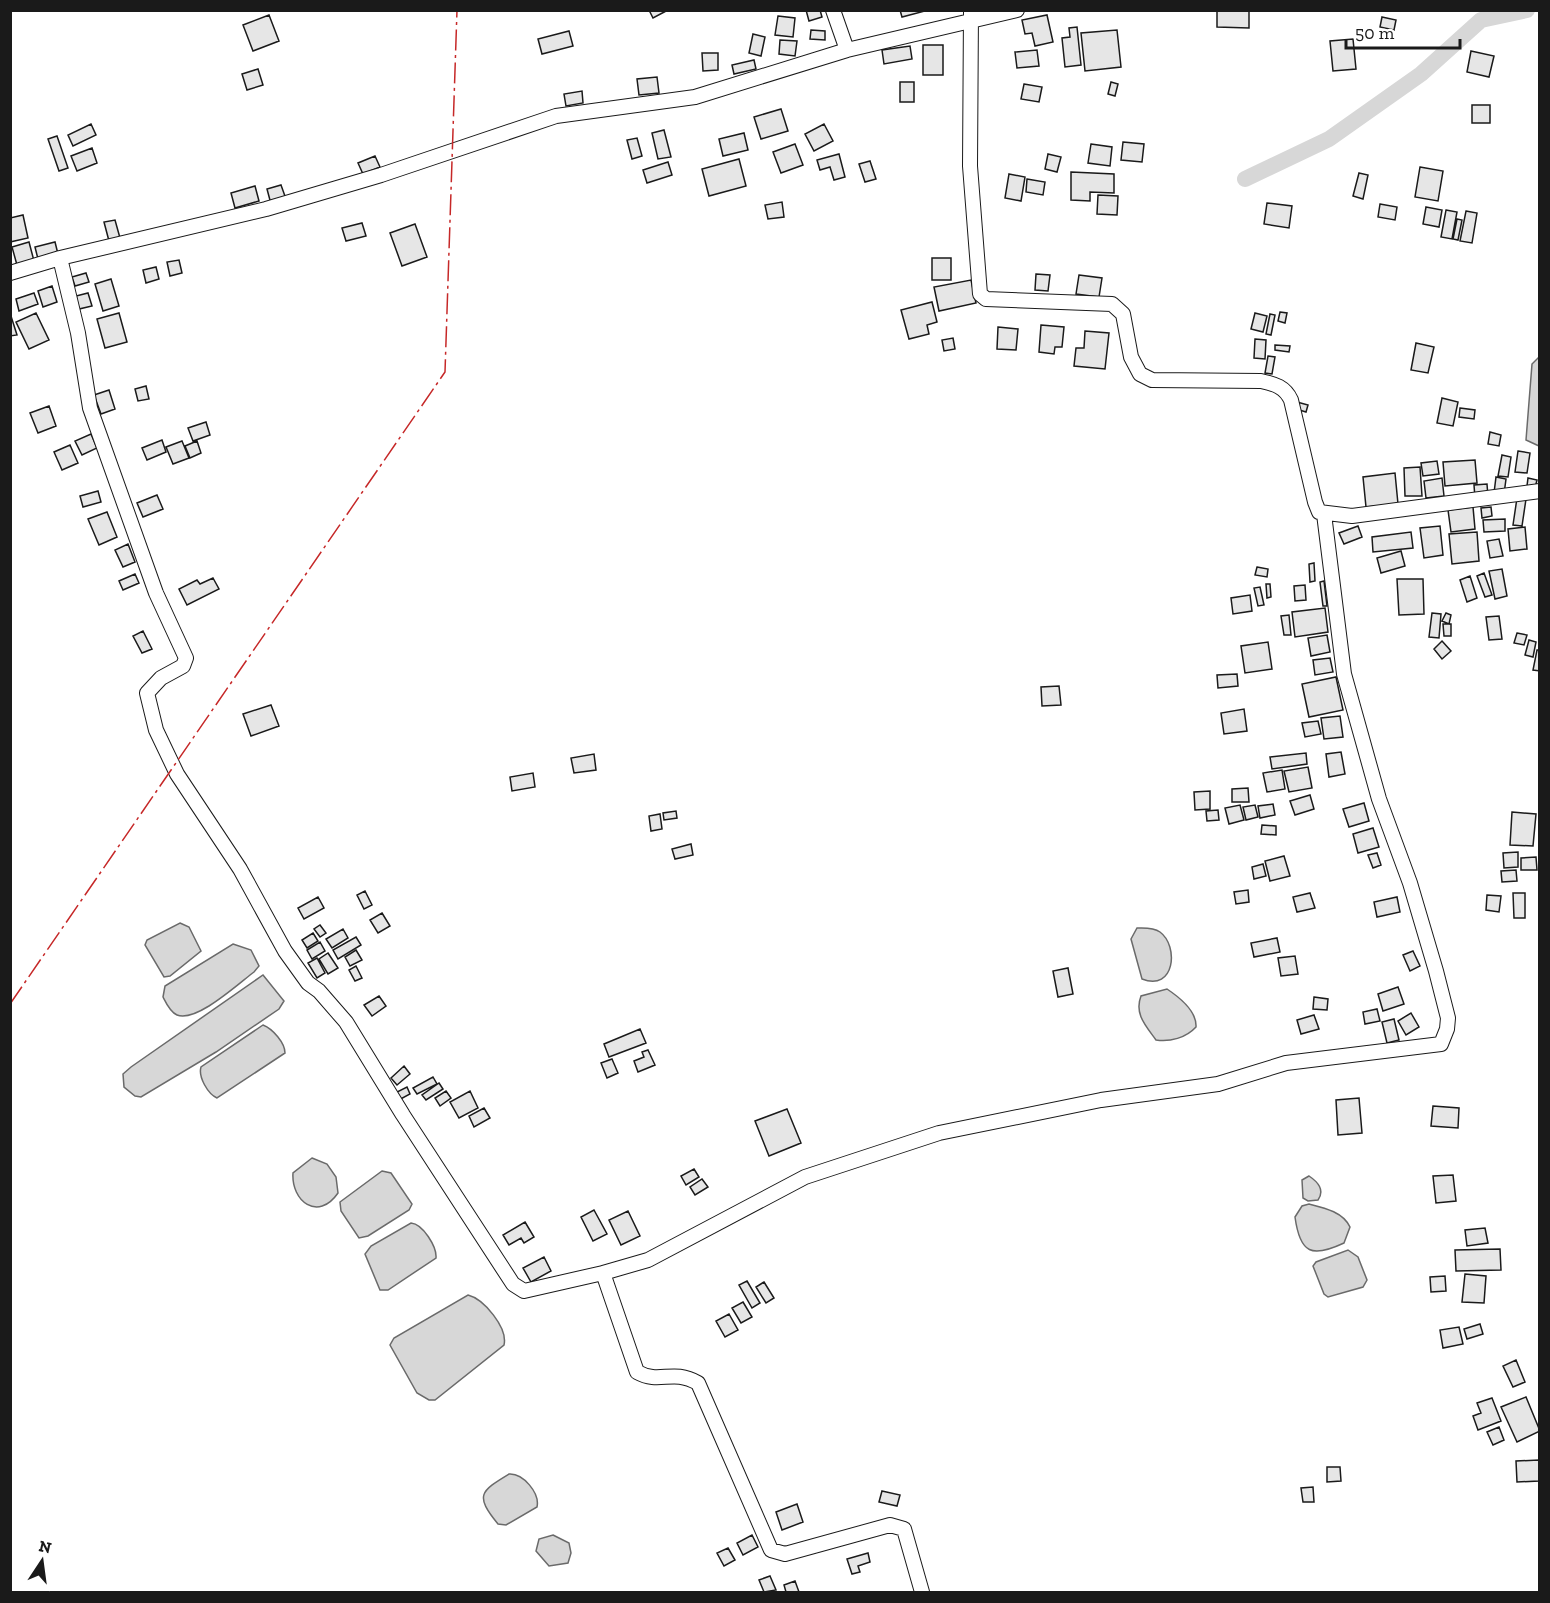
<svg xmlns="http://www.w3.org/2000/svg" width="1550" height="1603" viewBox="0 0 1550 1603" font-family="'Zilla Slab',serif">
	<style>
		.water { fill: #d7d7d7; stroke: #6a6a6a; stroke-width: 1.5 }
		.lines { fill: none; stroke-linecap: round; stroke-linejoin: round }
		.canal { stroke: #d7d7d7; stroke-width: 16 }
		.building { fill: #e6e6e6; stroke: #1a1a1a; stroke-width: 1.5 }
		.minor-casing { stroke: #1a1a1a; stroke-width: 16 }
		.minor { stroke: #fff; stroke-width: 14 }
		.power { stroke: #c62828; stroke-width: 1.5; stroke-dasharray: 21 4.5 3 4.5; stroke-linecap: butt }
	</style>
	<rect width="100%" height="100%" fill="#fff"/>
	<path class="water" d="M1539,357v89l-13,-6 6,-76z
		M180,923l9,4 12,24 -31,25 -6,1 -19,-32 2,-5z
		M1137,928c7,0 16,-1 23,4 19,14 15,60 -18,47l-11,-40z
		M233,944l18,6 8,16 -5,6c-16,12 -58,51 -77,43 -7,-3 -11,-12 -14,-18l2,-11z
		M263,975l21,26 -5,8 -63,43 -75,45 -6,-1 -11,-9 -1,-13 8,-7z
		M1167,989c12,8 30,22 29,38 -10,11 -26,15 -40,13 -10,-14 -22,-26 -15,-44z
		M263,1025c10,4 22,18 22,28l-68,45c-9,-4 -19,-21 -16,-31z
		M312,1158l15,6 9,13 2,16c-20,29 -47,8 -45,-20z
		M382,1171l9,2 21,31 -3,6 -41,26 -9,2 -18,-27 -1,-9z
		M1309,1176c9,6 16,14 9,24l-10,1 -5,-3 -1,-18z
		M1309,1204c16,4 34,8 41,23l-6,16c-32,15 -44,11 -49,-26l7,-11z
		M411,1223c12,1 26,24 25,35l-48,32h-8l-15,-36 6,-8z
		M1348,1250l10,7 9,23 -4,7 -35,10 -4,-3 -11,-28 3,-4z
		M468,1295c16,4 40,33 36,50l-69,55h-6l-12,-7 -27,-48 4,-7z
		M509,1474c14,-1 31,19 28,33l-31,18 -8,-1c-24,-29 -17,-33 11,-50z
		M553,1535l16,8 2,10 -3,10 -19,3 -13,-15 3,-12z"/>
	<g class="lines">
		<path class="canal" d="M1245,179l84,-40 92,-65 60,-54 46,-10"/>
	</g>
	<path class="building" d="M649,10h19l-15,8z
		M806,10h14l2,7 -13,4z
		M900,10h25v1l-23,6z
		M1217,10h32v18l-32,-1z
		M269,15l10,26 -26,10 -10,-26z
		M1047,15l6,27 -18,4 -3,-13 -7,1 -3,-14z
		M778,16l17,2 -2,19 -18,-2z
		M1382,17l14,3 -2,10 -14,-3z
		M1077,27l4,38 -16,2 -3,-29 8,-1 -1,-9z
		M811,30l14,1v9l-15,-1z
		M1117,30l4,37 -36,4 -4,-38z
		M569,31l4,15 -31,8 -4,-15z
		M753,34l12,3 -4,19 -12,-3z
		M1353,39l3,30 -23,2 -3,-30z
		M780,40l17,1 -2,15 -16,-2z
		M923,45h20v30h-20z
		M910,46l2,13 -28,5 -2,-14z
		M1037,50l2,16 -22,2 -2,-16z
		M1471,51l23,5 -5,21 -22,-5z
		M702,53h16v17l-15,1z
		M754,60l2,9 -22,5 -2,-9z
		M258,69l5,16 -16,5 -5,-16z
		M657,77l2,16 -20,2 -2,-16z
		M900,82h14v20h-14z
		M1111,82l7,2 -3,12 -7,-2z
		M1024,84l18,3 -3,15 -18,-3z
		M582,91l1,12 -17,3 -2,-12z
		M1472,105h18v18h-18z
		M781,109l7,22 -27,8 -7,-22z
		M91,124l5,11 -23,11 -5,-11z
		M824,124l9,17 -19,10 -9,-17z
		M664,130l7,27 -13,2 -6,-26z
		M744,133l4,17 -25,6 -4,-17z
		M57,136l11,32 -9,3 -11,-32z
		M637,138l5,18 -10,3 -5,-19z
		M1123,142l21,2 -2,18 -21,-2z
		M795,144l8,21 -22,8 -8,-21z
		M1091,144l21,3 -2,19 -22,-3z
		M92,148l5,15 -20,8 -6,-15z
		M839,154l6,23 -11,3 -4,-13 -10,3 -3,-10z
		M1048,154l13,3 -4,15 -12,-3z
		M375,156l5,11 -17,7 -5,-11z
		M739,159l7,27 -37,10 -7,-27z
		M870,161l6,18 -11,3 -6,-18z
		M668,162l4,13 -25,8 -4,-13z
		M1420,167l23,4 -5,30 -23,-4z
		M1071,172l43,2v19l-24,-1v9l-19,-1z
		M1359,173l9,2 -5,24 -10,-3z
		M1009,174l16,3 -4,24 -16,-3z
		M1027,179l18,3 -2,13 -17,-3z
		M281,185l5,14 -15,5 -4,-15z
		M255,186l4,15 -24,7 -4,-15z
		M1098,195l20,1 -1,19 -20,-1z
		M782,202l2,15 -16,2 -3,-14z
		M1267,203l25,3 -3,22 -25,-4z
		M1380,204l17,3 -2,13 -17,-3z
		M1426,207l16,3 -3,17 -16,-3z
		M1446,210l11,2 -5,27 -11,-2z
		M1466,211l11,2 -5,30 -12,-2z
		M23,215l5,23 -18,4v-24z
		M1457,219l5,1 -4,20 -5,-1z
		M115,220l5,18 -11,3 -5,-19z
		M362,223l4,13 -20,5 -4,-13z
		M415,224l12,33 -25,9 -12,-33z
		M29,242l5,19 -17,4 -5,-18z
		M55,242l3,12 -20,5 -3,-12z
		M932,258h19v22h-19z
		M179,260l3,13 -12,3 -3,-14z
		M156,267l3,12 -13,4 -3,-13z
		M86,273l3,9 -14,4 -3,-9z
		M1036,274l14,1 -2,16 -13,-1z
		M1079,275l23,3 -3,19 -23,-3z
		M111,279l8,27 -16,5 -8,-27z
		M971,280l5,23 -37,8 -5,-24z
		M52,286l5,16 -14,5 -5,-16z
		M34,293l4,11 -19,7 -3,-12z
		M88,293l4,13 -13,3 -3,-13z
		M932,302l5,20 -10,3 2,9 -20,5 -8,-29z
		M1280,312l7,1 -2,10 -7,-2z
		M10,313l7,22 -7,1z
		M36,313l13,27 -20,9 -13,-27z
		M119,313l8,29 -22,6 -8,-29z
		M1255,313l12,3 -4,16 -12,-3z
		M1270,314l5,1 -4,20 -5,-1z
		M1041,325l23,2 -2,20h-7l-1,7 -15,-2z
		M998,327l20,2 -2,21 -19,-1z
		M1085,331l24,2 -4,36 -31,-3 2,-18h8z
		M953,338l2,11 -11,2 -2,-11z
		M1255,339l11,1 -1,19 -11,-1z
		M1416,343l18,4 -6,26 -17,-3z
		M1275,345l15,1 -1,6 -14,-2z
		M1268,356l7,1 -3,17 -7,-1z
		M146,386l3,13 -11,2 -3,-12z
		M109,390l6,19 -14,5 -7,-19z
		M1442,398l16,4 -5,24 -16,-3z
		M1297,402l11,3 -2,7 -10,-3z
		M49,406l7,20 -18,7 -8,-20z
		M1460,408l15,2 -1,9 -15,-2z
		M206,422l4,13 -17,6 -5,-13z
		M1490,432l11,3 -2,11 -11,-2z
		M91,434l6,14 -15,7 -7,-14z
		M162,440l4,12 -19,8 -5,-12z
		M182,441l7,17 -16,6 -7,-17z
		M197,441l4,12 -11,5 -5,-12z
		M70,445l8,18 -16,7 -8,-18z
		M1518,451l12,2 -3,20 -12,-1z
		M1502,455l9,2 -3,20 -10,-1z
		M1475,460l2,23 -32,3 -2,-24z
		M1437,461l2,13 -16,2 -2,-13z
		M1420,467l2,29h-17l-1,-28z
		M1395,473l3,31 -32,3 -3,-30z
		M1496,477l10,2 -2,15 -10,-1z
		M1442,478l2,18 -18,2 -2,-17z
		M1528,478l9,2 -2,8 -8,-2z
		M1487,484l1,13 -13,1 -1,-13z
		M98,491l3,11 -18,5 -3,-11z
		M157,495l6,14 -20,8 -6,-14z
		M1517,498l9,1 -4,27 -9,-1z
		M1473,507l2,22 -24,3 -3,-22z
		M1491,507l1,9 -10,2 -1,-10z
		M107,512l10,25 -18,8 -11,-26z
		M1505,519v12l-21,1 -1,-12z
		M1358,526l4,11 -18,7 -5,-11z
		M1440,526l3,29 -19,3 -4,-30z
		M1525,527l2,22 -17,2 -2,-22z
		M1411,532l2,16 -40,4 -1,-15z
		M1477,532l2,29 -27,3 -3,-30z
		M1499,539l4,17 -13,2 -3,-17z
		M128,544l7,18 -12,5 -8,-17z
		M1401,551l4,15 -24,7 -4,-15z
		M1314,563l1,18 -5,1 -1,-18z
		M1257,567l11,2 -1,8 -12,-2z
		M1502,569l5,27 -12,3 -6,-28z
		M1484,573l8,22 -7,2 -8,-21z
		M135,574l4,9 -16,7 -4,-9z
		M1470,576l7,22 -10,4 -7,-22z
		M213,578l6,11 -32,16 -8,-16 18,-9 3,4z
		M1397,579h26l1,35 -25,1z
		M1324,581l3,25h-4l-3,-24z
		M1266,584h4l1,13 -4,1z
		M1305,585l1,15 -11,1 -1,-15z
		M1260,587l4,18 -6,1 -4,-18z
		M1250,595l2,16 -19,3 -2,-16z
		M1325,608l3,24 -33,5 -3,-25z
		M1432,613l9,1 -2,24 -10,-1z
		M1446,613l5,2 -2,9 -7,-3z
		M1289,615l2,20h-7l-3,-19z
		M1499,616l3,23 -13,1 -3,-23z
		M1443,624h8v12h-7z
		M143,631l9,18 -10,4 -9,-17z
		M1517,633l10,2 -3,10 -10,-2z
		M1327,635l3,17 -19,4 -3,-18z
		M1529,640l7,2 -3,15 -8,-2z
		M1442,641l9,10 -9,8 -8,-10z
		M1268,642l4,27 -27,4 -4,-27z
		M1537,650h3v21l-7,-1z
		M1330,658l3,14 -18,3 -2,-15z
		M1237,674l1,12 -20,2 -1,-13z
		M1336,677l7,33 -34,7 -7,-33z
		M1059,686l2,19 -19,1 -1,-19z
		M271,705l8,21 -28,10 -8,-22z
		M1244,709l3,22 -23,3 -3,-21z
		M1340,716l3,21 -19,2 -3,-21z
		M1318,721l3,13 -16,3 -3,-14z
		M1341,752l4,22 -16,3 -3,-23z
		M1306,753l1,11 -35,5 -2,-12z
		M594,754l2,16 -22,3 -3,-15z
		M1308,767l4,21 -23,4 -5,-21z
		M1282,770l3,19 -18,3 -4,-19z
		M533,773l2,14 -23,4 -2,-14z
		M1248,788l1,14h-17v-13z
		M1210,791v18l-15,1 -1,-18z
		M1310,795l4,14 -19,6 -5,-14z
		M1364,803l5,18 -20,6 -6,-18z
		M1273,804l2,11 -15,3 -2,-12z
		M1240,805l4,15 -15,4 -4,-16z
		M1255,805l3,12 -12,3 -3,-13z
		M1218,810l1,10 -12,1 -1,-10z
		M676,811l1,7 -13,2 -1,-7z
		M1512,812l24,2 -3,32 -23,-1z
		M660,814l2,15 -11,2 -2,-15z
		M1262,825l14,1v9l-15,-1z
		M1373,828l6,19 -21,6 -5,-19z
		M691,844l2,11 -18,4 -3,-10z
		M1518,852v15l-14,1 -1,-15z
		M1377,853l4,12 -8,3 -5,-13z
		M1284,856l6,20 -20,5 -5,-20z
		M1536,857l1,13h-16v-12z
		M1263,864l3,12 -12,3 -2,-12z
		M1516,870l1,11 -15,1 -1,-11z
		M1248,890l1,12 -13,2 -2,-12z
		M365,891l7,14 -8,4 -7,-14z
		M1310,893l5,15 -18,4 -4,-15z
		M1513,893h12v25h-11z
		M1487,895l14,1 -2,16 -13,-2z
		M318,897l6,11 -20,11 -6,-11z
		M1397,897l3,15 -23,5 -3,-15z
		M382,913l8,13 -12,7 -8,-13z
		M320,925l6,8 -6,4 -6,-8z
		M343,929l5,9 -16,10 -6,-9z
		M313,933l5,8 -11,7 -5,-8z
		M356,937l5,8 -23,14 -5,-9z
		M1277,938l3,14 -26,5 -3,-14z
		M320,942l5,9 -13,8 -5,-9z
		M356,950l6,10 -12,6 -5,-9z
		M1413,951l7,15 -10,5 -7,-16z
		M328,953l10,15 -10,6 -9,-15z
		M1295,956l3,18 -17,2 -3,-18z
		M317,958l8,15 -8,5 -9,-15z
		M356,966l6,12 -7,3 -6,-11z
		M1068,968l5,26 -15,3 -5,-26z
		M1398,987l6,17 -21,7 -5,-17z
		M379,996l7,10 -14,10 -8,-11z
		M1314,997l14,2 -1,11 -14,-1z
		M1377,1009l3,12 -15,3 -2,-12z
		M1411,1013l8,14 -13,8 -8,-14z
		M1314,1015l5,14 -18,5 -4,-14z
		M1394,1019l5,21 -12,3 -5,-21z
		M640,1029l6,14 -37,14 -5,-13z
		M648,1050l7,15 -17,7 -4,-11 10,-4 -2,-5z
		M612,1059l6,14 -11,5 -6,-15z
		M404,1066l6,8 -13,11 -6,-7z
		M433,1077l4,7 -20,10 -4,-6z
		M439,1083l4,6 -17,11 -4,-5z
		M407,1087l3,7 -13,7 -4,-7z
		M446,1091l5,7 -11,8 -5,-8z
		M470,1091l8,17 -19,10 -9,-16z
		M1359,1098l3,35 -24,2 -2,-35z
		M1433,1106l26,2 -1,20 -27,-2z
		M484,1108l6,10 -16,9 -5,-11z
		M787,1109l14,34 -32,13 -14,-35z
		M694,1169l5,8 -13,8 -5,-9z
		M1453,1175l3,26 -20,2 -3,-27z
		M702,1179l6,8 -13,8 -5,-8z
		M594,1210l13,24 -14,7 -12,-24z
		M628,1211l12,25 -19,9 -12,-25z
		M525,1222l9,15 -10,6 -3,-5 -12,7 -6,-10z
		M1485,1228l3,15 -21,3 -2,-16z
		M1500,1249l1,21 -45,1 -1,-21z
		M544,1257l7,14 -20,11 -8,-14z
		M1465,1274l21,2 -2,27 -22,-1z
		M1445,1276l1,15 -15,1 -1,-15z
		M747,1281l13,22 -8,5 -13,-23z
		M764,1282l10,16 -8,5 -10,-16z
		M743,1302l9,15 -11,6 -9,-15z
		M729,1314l9,16 -13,7 -9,-16z
		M1480,1324l3,10 -16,5 -3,-10z
		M1459,1327l4,17 -20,4 -3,-18z
		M1516,1360l9,22 -12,5 -10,-21z
		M1526,1397l14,34 -23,11 -16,-35z
		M1492,1398l9,23 -23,9 -5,-14 8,-3 -4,-10z
		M1499,1427l5,13 -11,5 -6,-13z
		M1539,1460v21l-22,1 -1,-21z
		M1327,1467h13l1,14 -14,1z
		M1313,1487l1,15h-11l-2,-14z
		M882,1491l18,4 -3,11 -18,-4z
		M797,1504l6,18 -21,8 -6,-18z
		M752,1535l6,12 -15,8 -6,-12z
		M728,1548l7,12 -11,6 -7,-13z
		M868,1553l2,9 -12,4 2,6 -8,2 -5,-15z
		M770,1576l6,14 -12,2 -5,-12z
		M795,1581l4,11h-13l-2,-7z"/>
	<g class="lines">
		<g class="minor-casing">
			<path id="minor" d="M971,10l-1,156 10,128 6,5 126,5 11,10 8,43 9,17 12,6 109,1c14,3 24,6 30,19l24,102 4,10 33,4 188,-25
				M847,50l170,-40
				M60,258l18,75 12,75 66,185 30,65 -3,8 -22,12 -14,15 9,37 21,44 63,95 45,82 23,32 11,8 27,31 57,93 110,169 11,7 79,-18 34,99c24,13 34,-4 61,11l73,167 14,4 105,-29 14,4 18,63
				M10,273l50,-15 206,-49 115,-34 175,-59 139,-19 152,-47 -14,-40
				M603,1273l45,-13 157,-83 134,-44 162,-33 117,-16 68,-21 155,-19 6,-15 1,-11 -12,-47 -26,-88 -31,-84 -35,-125 -20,-160"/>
		</g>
		<use href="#minor" class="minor"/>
		<path class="power" d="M10,1004l435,-632 12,-362"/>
	</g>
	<rect width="1550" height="1603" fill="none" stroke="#1a1a1a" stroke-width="24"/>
	<g transform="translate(42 1561) rotate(13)" stroke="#ffffff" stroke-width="4.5" paint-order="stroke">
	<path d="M0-4.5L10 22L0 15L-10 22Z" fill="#1a1a1a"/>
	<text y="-9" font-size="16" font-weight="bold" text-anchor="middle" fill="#1a1a1a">N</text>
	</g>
	<path d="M1346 39v9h114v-9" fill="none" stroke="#1a1a1a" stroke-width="3"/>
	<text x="1355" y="39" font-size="18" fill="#1a1a1a" stroke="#ffffff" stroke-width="4.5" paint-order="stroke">50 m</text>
</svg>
